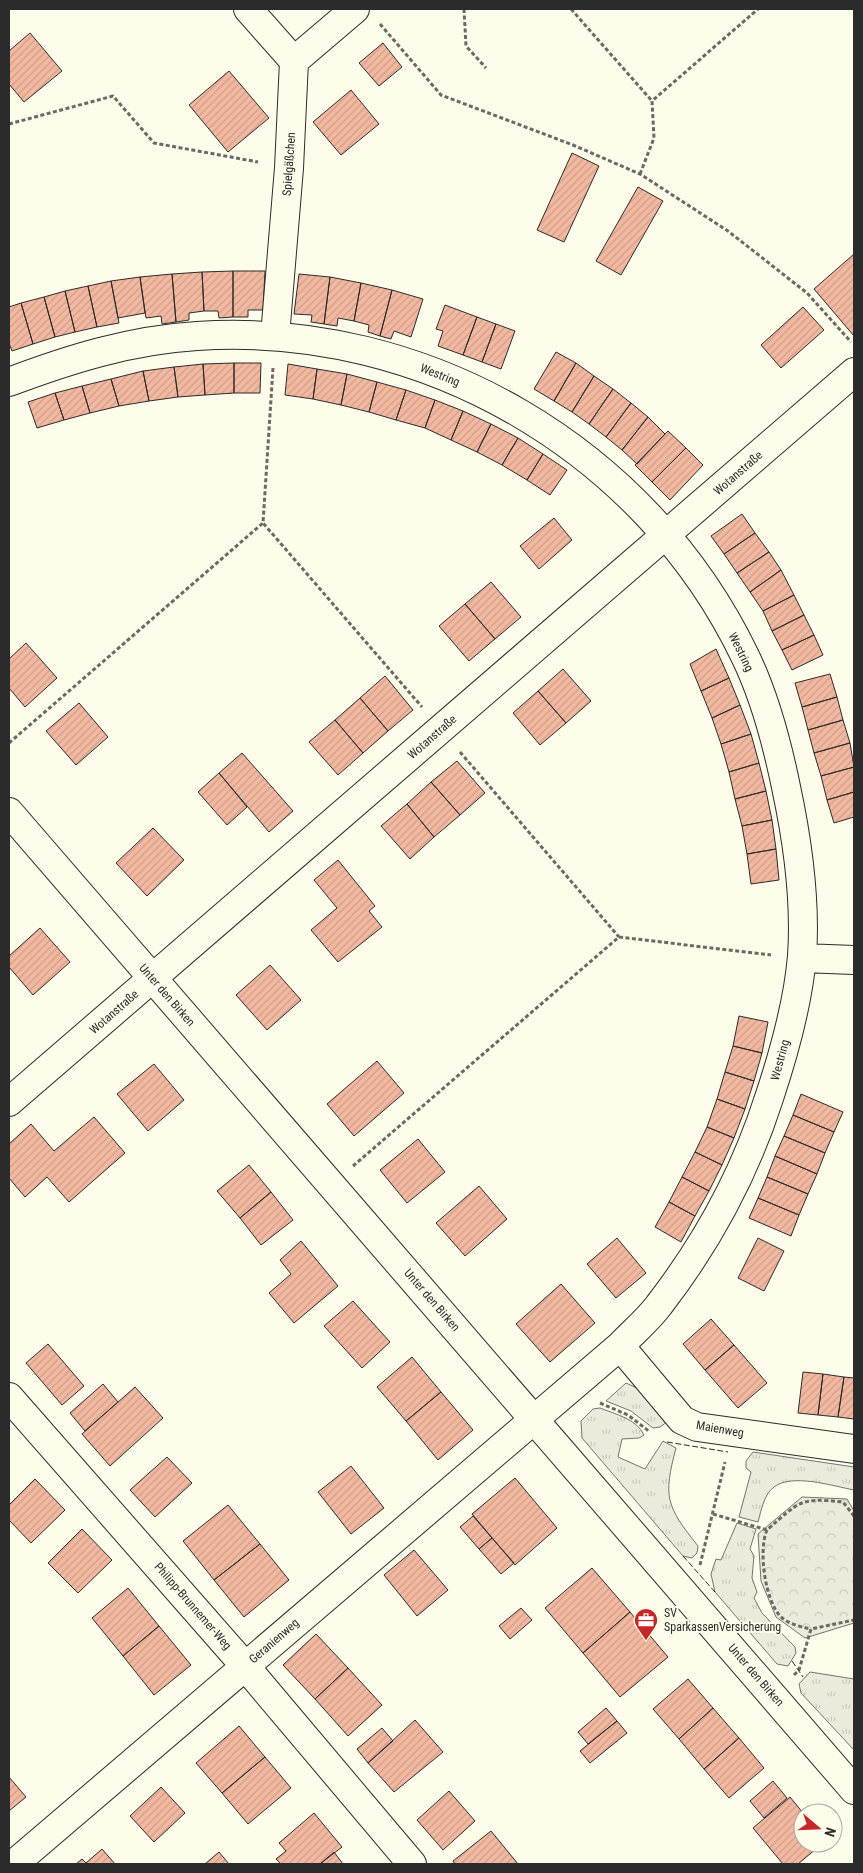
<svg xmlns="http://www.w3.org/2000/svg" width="863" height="1873" viewBox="0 0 863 1873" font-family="'Roboto Condensed',sans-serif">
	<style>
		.grass { fill: url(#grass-tufts); stroke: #74746e }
		.park { fill: url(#park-crowns); stroke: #74746e }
		.building { fill: url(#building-hatch); stroke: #2b2b2b }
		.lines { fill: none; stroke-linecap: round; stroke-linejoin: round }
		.minor-casing { stroke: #2b2b2b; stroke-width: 30 }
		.path { stroke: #6a6964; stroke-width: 3; stroke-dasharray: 4 2.5; stroke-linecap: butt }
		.minor { stroke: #fdfbea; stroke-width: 28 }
		.fence { stroke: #2b2b2b; stroke-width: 1; stroke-dasharray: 6 2.5; stroke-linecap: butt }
		.labels { text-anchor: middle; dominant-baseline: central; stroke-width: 4; stroke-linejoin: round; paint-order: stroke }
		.street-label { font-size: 12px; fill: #2b2b2b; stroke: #fdfbea }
		.poi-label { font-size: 12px; fill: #2b2b2b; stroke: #fdfbea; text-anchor: start }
	</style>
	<defs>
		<pattern id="grass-tufts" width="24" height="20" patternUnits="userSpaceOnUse" patternTransform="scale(1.25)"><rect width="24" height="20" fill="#ecebdb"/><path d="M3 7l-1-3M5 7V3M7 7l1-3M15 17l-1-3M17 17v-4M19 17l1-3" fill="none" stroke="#cbcabc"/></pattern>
		<pattern id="park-crowns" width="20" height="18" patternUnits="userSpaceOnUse" patternTransform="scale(1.25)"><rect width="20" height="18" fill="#ecebdb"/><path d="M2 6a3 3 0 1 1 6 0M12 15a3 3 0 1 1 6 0" fill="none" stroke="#cbcabc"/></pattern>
		<pattern id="building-hatch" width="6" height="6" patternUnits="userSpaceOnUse" patternTransform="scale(1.25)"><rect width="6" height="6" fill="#f2b8a0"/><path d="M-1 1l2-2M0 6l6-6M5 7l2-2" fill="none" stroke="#d09e8a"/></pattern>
	</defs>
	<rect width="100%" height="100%" fill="#fdfbea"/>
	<path class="grass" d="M626,1383l13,6 28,33 -7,5 -7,1 -22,-17 -25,-10z
		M600,1408c15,6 37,11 44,27l-5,3 -17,1 -4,18 27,12 18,-28 13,7c-13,49 -10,58 22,98l-1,7 -5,5 -9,-2 -101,-118 -1,-17 12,-12z
		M753,1452l101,15v23c-21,-4 -62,-17 -80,-3 -10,7 -13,24 -16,35l-19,-5 12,-45 -5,-4v-7z
		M737,1523l19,6 -6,20 4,7 -2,22 5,14 -3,6 8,15 33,34 1,6 -8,13 -11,-2 -62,-72 -4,-18 5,-15 5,1z
		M810,1672l44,7v71l-53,-57 -2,-9z"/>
	<path class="park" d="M802,1497l45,2 7,12v112l-49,15 -29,-21 -15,-36 -3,-47z"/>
	<path class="building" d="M30,33l32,38 -38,31 -15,-18v-33z
		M383,43l19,24 -23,19 -20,-23z
		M229,71l40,47 -41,34 -39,-47z
		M351,90l28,34 -38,31 -28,-33z
		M572,153l27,13 -35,76 -27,-12z
		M638,187l25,14 -42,74 -25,-14z
		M854,254v82l-40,-47z
		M233,271h32l-2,39h-15v7h-15z
		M233,271v46l-14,1 -1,-7h-14l-2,-39z
		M202,272l2,39 -15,2v7l-13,2 -4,-48z
		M172,274l4,48 -14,2 -1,-8 -15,2 -6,-41z
		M299,274l31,3 -6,47 -13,-2 1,-7 -18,-1z
		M140,277l5,36 -27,5 -7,-37z
		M330,277l31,6 -7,38 -16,-3 -1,8 -13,-2z
		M111,281l8,42 -22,4 -9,-41z
		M361,283l31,7 -12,46 -12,-4 1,-7 -15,-4z
		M88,286l9,41 -22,5 -10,-41z
		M392,290l31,9 -12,38 -17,-6 -3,8 -11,-3z
		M65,291l10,41 -20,5 -11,-40z
		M44,297l11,40 -22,7 -12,-41z
		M21,303l12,41 -21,7 -3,-8v-36z
		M445,305l32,12 -14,38 -25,-9 5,-15 -7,-2z
		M803,307l21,23 -43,38 -20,-23z
		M477,317l19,7 -14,38 -19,-7z
		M496,324l19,7 -14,38 -19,-7z
		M556,352l20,11 -22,38 -20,-12z
		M234,363v30l-29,2 -2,-31z
		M234,363h27l-1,30h-26z
		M576,363l18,13 -22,36 -18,-11z
		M203,364l2,31 -27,2 -4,-30z
		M288,364l29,5 -4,30 -28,-4z
		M174,367l4,30 -29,4 -6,-30z
		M317,369l30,5 -6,31 -28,-6z
		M143,371l6,30 -30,5 -8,-27z
		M347,374l30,8 -8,30 -28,-7z
		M594,376l19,13 -24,35 -17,-12z
		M111,379l8,27 -29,7 -8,-27z
		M377,382l29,8 -10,30 -27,-8z
		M82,386l8,27 -26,7 -9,-27z
		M613,389l18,14 -25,34 -17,-13z
		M406,390l29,10 -10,28 -29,-8z
		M55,393l9,27 -27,8 -9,-26z
		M435,400l28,11 -12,29 -26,-12z
		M631,403l17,14 -26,33 -16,-13z
		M463,411l28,13 -14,28 -26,-12z
		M648,417l17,17 -28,30 -15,-14z
		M491,424l27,14 -16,27 -25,-13z
		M668,431l18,17 -34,34 -17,-17z
		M518,438l25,16 -16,26 -25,-15z
		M686,448l17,17 -33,35 -18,-18z
		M543,454l24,16 -17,25 -23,-15z
		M742,514l13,19 -31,21 -13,-18z
		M554,518l18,22 -33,29 -19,-23z
		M755,533l14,19 -32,21 -13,-19z
		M769,552l12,18 -31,22 -13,-19z
		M781,570l13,25 -31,16 -13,-19z
		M491,582l30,35 -26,22 -30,-35z
		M794,595l10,20 -32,16 -9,-20z
		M465,604l30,35 -26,22 -30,-35z
		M804,615l10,20 -32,15 -10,-19z
		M814,635l9,20 -31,15 -10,-20z
		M26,643l31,35 -32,29 -16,-19v-29z
		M716,649l13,29 -28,13 -11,-27z
		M563,669l28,32 -25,22 -28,-32z
		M830,674l7,23 -35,10 -7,-24z
		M385,676l28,34 -25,21 -28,-33z
		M729,678l11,27 -28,13 -11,-27z
		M538,691l28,32 -26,22 -27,-32z
		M837,697l6,23 -35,10 -6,-23z
		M360,698l28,33 -25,22 -28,-33z
		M79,703l29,34 -32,28 -30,-34z
		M740,705l11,29 -30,10 -9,-26z
		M335,720l28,33 -25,22 -29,-33z
		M843,720l7,23 -36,10 -6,-23z
		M751,734l8,29 -30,9 -8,-28z
		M850,743l4,24 -33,9 -7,-23z
		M242,753l51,58 -24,21 -50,-59z
		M457,761l28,32 -25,22 -29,-33z
		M759,763l7,28 -31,8 -6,-27z
		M854,767v25l-27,8 -6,-24z
		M219,773l28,34 -20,18 -29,-33z
		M431,782l29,33 -26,22 -27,-33z
		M766,791l6,29 -30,6 -7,-27z
		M854,792v25l-20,6 -7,-23z
		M407,804l27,33 -24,22 -29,-33z
		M772,820l4,29 -29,5 -5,-28z
		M153,828l31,32 -37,36 -31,-33z
		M776,849l3,31 -28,4 -4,-30z
		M338,860l37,46 -6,5 13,16 -44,35 -27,-32 26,-22 -23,-28z
		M40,928l30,34 -37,33 -24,-28v-11z
		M270,965l31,35 -34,30 -31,-35z
		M739,1016l29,6 -6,31 -29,-7z
		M733,1046l29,7 -8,28 -29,-9z
		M377,1061l27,32 -50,43 -27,-32z
		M154,1064l30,36 -36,31 -31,-37z
		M725,1072l29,9 -9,28 -28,-10z
		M801,1094l42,18 -9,20 -41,-17z
		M717,1099l28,10 -11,29 -27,-11z
		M793,1115l41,17 -9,21 -41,-17z
		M94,1117l31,36 -56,49 -22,-25 -22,20 -16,-19v-34l22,-20 23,27z
		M707,1127l27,11 -12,27 -27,-13z
		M784,1136l41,17 -8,21 -42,-18z
		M418,1139l27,33 -38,31 -27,-33z
		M695,1152l27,13 -13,26 -27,-14z
		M775,1156l42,18 -9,20 -41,-17z
		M249,1165l22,27 -31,26 -23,-27z
		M682,1177l27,14 -14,25 -26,-14z
		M767,1177l41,17 -9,21 -41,-17z
		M479,1186l28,33 -42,37 -29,-33z
		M271,1192l22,28 -32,25 -21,-27z
		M758,1198l41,17 -8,21 -42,-18z
		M669,1202l26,14 -14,26 -26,-15z
		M617,1238l29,35 -30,25 -29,-34z
		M758,1238l26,13 -20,40 -26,-13z
		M301,1241l37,45 -44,37 -25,-30 22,-19 -11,-14z
		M561,1284l34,39 -45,39 -34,-38z
		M353,1301l37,41 -28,26 -38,-42z
		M711,1319l23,26 -29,25 -22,-26z
		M48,1344l36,42 -22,19 -36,-42z
		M734,1345l33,38 -29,25 -33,-38z
		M412,1357l29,35 -35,29 -29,-34z
		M803,1372l20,2 -5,41 -20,-2z
		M823,1374l21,3 -6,40 -20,-2z
		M844,1377l10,1v41l-16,-2z
		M103,1384l15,18 -33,29 -15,-18z
		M135,1387l28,31 -53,48 -28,-32z
		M441,1392l32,38 -35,30 -32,-39z
		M167,1457l25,26 -37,34 -25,-27z
		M351,1466l33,42 -33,26 -33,-42z
		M515,1478l42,50 -42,37 -43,-51z
		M35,1479l30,31 -34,33 -22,-23v-15z
		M228,1505l32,39 -46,36 -31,-39z
		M473,1516l19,22 -13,11 -19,-22z
		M82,1529l30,31 -34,33 -30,-30z
		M492,1538l22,25 -13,11 -22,-25z
		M260,1544l29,36 -45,37 -30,-37z
		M414,1550l34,40 -31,26 -33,-41z
		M592,1568l38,44 -47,41 -38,-45z
		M128,1588l31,38 -36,30 -31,-38z
		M521,1608l11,12 -22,19 -11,-13z
		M630,1612l38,45 -48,40 -37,-44z
		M159,1626l32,39 -37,30 -31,-39z
		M316,1634l32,34 -33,31 -32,-34z
		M348,1668l34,37 -34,31 -33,-37z
		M688,1679l25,29 -34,31 -26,-30z
		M606,1708l11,13 -29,23 -10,-12z
		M713,1708l26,30 -35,31 -25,-30z
		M415,1720l28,32 -49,40 -26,-29z
		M617,1721l10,12 -37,30 -10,-12z
		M239,1726l26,31 -43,36 -26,-30z
		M382,1728l11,13 -25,22 -11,-14z
		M739,1738l25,30 -35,30 -25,-29z
		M265,1757l26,31 -43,36 -26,-31z
		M9,1777l17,20 -17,14z
		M773,1781l14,17 -23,20 -14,-17z
		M161,1787l24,26 -31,29 -24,-26z
		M449,1791l26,30 -32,29 -26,-30z
		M790,1797l13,16v30h20l-25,21h-15l-30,-36z
		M314,1813l28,34 -22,17h-39l-5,-5 10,-8 -7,-8z
		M491,1831l27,33h-63l-2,-3z
		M102,1849l13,15h-39l6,-5 4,4z
		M219,1852l10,12h-24z
		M334,1852l9,12h-23z"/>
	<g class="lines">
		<g class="minor-casing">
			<path id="minor" d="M248,9l46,52 -5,107 -14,168
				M294,61l61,-52
				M9,382c61,-23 122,-42 188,-46 228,-15 449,114 548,320 20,41 32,87 41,131 12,56 20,112 16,169 -4,48 -18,97 -33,142 -24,75 -62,145 -110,207 -11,15 -26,27 -39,41l-606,518
				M9,812l845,978
				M802,958l52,2
				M9,1102l845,-730
				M620,1346l62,74 15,7 157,22
				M9,1397l236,269 167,198"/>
		</g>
		<path class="path" d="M464,9l2,37 20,22
			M571,9l81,92
			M380,24l61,71 132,50 67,29 88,57 79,62 44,49
			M9,124l104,-28 41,47 104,19
			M640,174l14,-36 -2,-37 106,-92
			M273,368l-10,155 159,184
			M9,743l254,-220
			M460,752l159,185
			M353,1166l266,-229 152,18
			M600,1403l28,12 22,17
			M713,1514l54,16c32,-28 32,-33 76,-28l11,14
			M767,1530c-9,20 -2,71 14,87 8,7 20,10 30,12
			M700,1565l25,-103
			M794,1675l5,-5 12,-41 43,-9"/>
		<use href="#minor" class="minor"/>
		<path class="fence" d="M667,1442l61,10
			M683,1556l32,36
			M792,1661l11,16"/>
	</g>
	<defs>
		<g id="office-pin" transform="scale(1.25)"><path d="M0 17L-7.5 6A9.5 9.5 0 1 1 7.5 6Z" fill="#c62828" stroke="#fdfbea"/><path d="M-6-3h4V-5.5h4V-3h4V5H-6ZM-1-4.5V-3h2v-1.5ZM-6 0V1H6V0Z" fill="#fff"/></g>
	</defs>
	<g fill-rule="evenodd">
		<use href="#office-pin" x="646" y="1620"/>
	</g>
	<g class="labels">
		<g class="street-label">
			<text transform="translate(289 164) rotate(-86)">Spielgäßchen</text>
			<text transform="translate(440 375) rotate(22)">Westring</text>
			<text transform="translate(738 473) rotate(-41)">Wotanstraße</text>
			<text transform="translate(741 652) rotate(64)">Westring</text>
			<text transform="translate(432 737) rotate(-41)">Wotanstraße</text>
			<text transform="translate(167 995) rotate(49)">Unter den Birken</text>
			<text transform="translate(114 1012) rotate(-41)">Wotanstraße</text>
			<text transform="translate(780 1060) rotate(-75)">Westring</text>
			<text transform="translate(432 1300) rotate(49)">Unter den Birken</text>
			<text transform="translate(720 1429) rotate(10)">Maienweg</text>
			<text transform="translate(193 1606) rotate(49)">Philipp-Brunnemer-Weg</text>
			<text transform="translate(274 1641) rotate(-41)">Geranienweg</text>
			<text transform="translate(756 1675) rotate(49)">Unter den Birken</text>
		</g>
		<g class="poi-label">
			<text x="664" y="1613">SV<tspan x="664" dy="14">SparkassenVersicherung</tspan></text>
		</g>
	</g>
	<rect width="863" height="1873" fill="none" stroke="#2b2b2b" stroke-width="20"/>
	<g transform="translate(818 1828) rotate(109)"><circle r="24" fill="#fdfbea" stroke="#a9a89e"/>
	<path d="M0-4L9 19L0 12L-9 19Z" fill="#c62828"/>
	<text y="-8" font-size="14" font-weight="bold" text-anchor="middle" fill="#2b2b2b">N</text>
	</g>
</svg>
